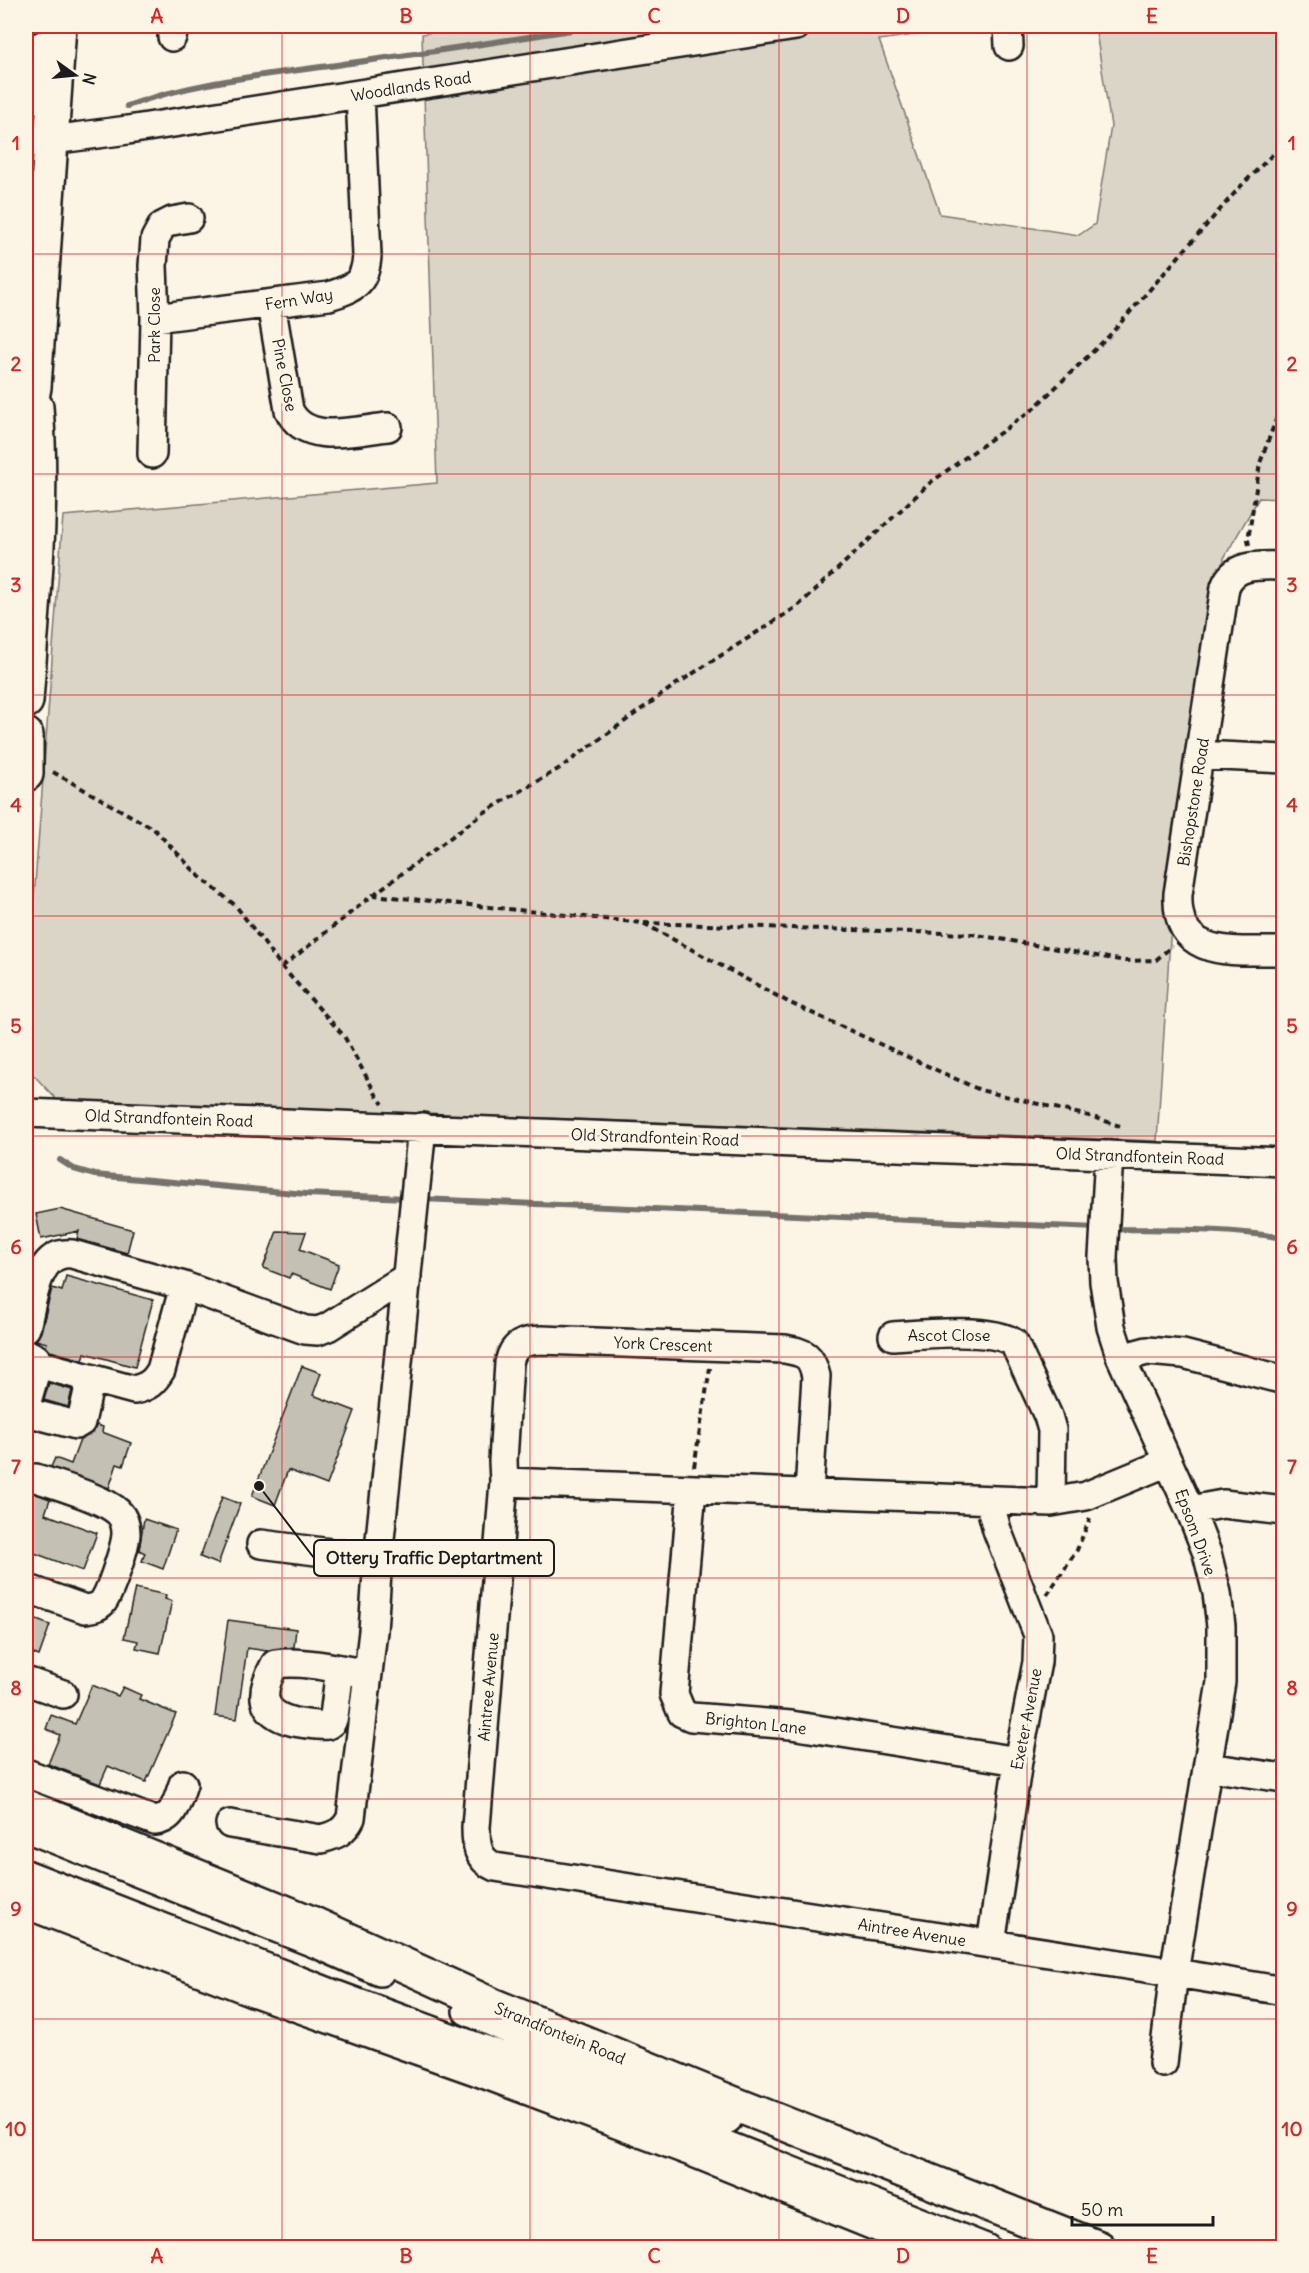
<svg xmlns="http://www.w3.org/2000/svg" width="1309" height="2273" viewBox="0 0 1309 2273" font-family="Delius,sans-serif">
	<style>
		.green { fill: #dbd5c8; stroke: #7c7872; stroke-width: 1.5 }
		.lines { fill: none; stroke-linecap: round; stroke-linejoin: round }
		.stream { stroke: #75726c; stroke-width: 6 }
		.building { fill: #c4c0b3; stroke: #1c1c1c; stroke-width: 1.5 }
		.minor-casing { stroke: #1c1c1c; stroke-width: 32 }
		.major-casing { stroke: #1c1c1c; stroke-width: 38 }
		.path { stroke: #1c1c1c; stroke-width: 4; stroke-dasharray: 6 4.5; stroke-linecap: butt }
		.minor { stroke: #fcf5e5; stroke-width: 27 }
		.major { stroke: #fcf5e5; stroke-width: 33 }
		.grid { fill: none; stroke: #d62828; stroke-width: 1.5; stroke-opacity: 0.55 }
		.labels { text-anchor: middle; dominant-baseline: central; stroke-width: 6; stroke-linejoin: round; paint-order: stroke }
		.street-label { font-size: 16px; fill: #1c1c1c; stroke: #fcf5e5 }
		.leader { fill: none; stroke: #1c1c1c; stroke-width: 2 }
		.callout-dot { fill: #1c1c1c; stroke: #fcf5e5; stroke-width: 2 }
		.callout { fill: #fcf5e5; stroke: #1c1c1c; stroke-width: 2 }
		.callout-label { font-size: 18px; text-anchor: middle; font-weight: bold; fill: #1c1c1c }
		.neatline { fill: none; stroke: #d62828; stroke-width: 2 }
		.grid-label { font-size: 20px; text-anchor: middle; font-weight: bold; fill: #d62828 }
	</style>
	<rect width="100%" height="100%" fill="#fcf5e5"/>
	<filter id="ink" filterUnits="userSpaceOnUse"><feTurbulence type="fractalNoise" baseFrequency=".0167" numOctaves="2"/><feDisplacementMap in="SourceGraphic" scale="12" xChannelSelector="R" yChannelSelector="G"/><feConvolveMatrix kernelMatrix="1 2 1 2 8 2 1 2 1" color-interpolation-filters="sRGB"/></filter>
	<g filter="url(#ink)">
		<path class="green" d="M467,26h510l-98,14 61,174 139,21 16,-11 16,-98 -16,-100h188v473l-24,-1 -35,60 -54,381 -13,202 -1100,-41 -31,-33v-65l37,-486 374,-33 -15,-449z"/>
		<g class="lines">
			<path class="stream" d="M127,106c71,-26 148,-32 223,-43 83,-11 165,-24 248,-37
				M60,1160l14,9 21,6 211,19 102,4
				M421,1199l676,29
				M1111,1229c58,1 115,-1 173,9"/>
		</g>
		<path class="building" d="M60,1209l73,21 -6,23 -50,-14 2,-8 -38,8 -5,-25z
			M277,1231l29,1 -6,17 39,15 -9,25 -39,-15 -2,4 -26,-10z
			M66,1276l87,24 -18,67 -50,-14 -2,7 -33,-9 -4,-4 1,-4 -11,-3 5,-8 11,-44 10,3z
			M302,1366l19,7 -8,22 42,16 -28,74 -39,-15 -13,35 -23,-9z
			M49,1383l23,7 -4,17 -24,-7z
			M97,1425l6,2 -1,5 29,11 -8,23 -6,-2 -8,24 -58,-21 4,-9 16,6 9,-24 13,-8z
			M26,1490l24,9 -5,15 52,19 -14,38 -57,-21z
			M222,1497l18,7 -22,60 -18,-7z
			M144,1519l32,11 -13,39 -21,-8 3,-8 -6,-3z
			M135,1588l31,7 -1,4 7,2 -12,52 -24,-5 2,-7 -14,-3z
			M26,1616l24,9 -11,31 -13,-5z
			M228,1620l68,9 -2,18 -27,4 -20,-3 -10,71 -22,-3z
			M92,1685l26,11 5,-9 18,8 -2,4 37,15 -30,68 -38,-16 -8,18 -52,-20 12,-29 -14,-6 5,-14 24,9z"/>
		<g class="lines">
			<g class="minor-casing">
				<path id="minor" d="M1008,26l1,20
					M172,37l3,-11
					M26,140h26l76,-10 668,-104
					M271,304l18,106c16,36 68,20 99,17
					M155,318l174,-22c25,-8 36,-12 38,-40l-7,-162
					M152,454l3,-136 -2,-52 2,-27 7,-13 10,-5 17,-3
					M1284,566c-22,0 -50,-4 -59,21l-47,307c-3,67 58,56 106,57
					M1200,755l84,4
					M26,1113l1258,49
					M1109,1155l-6,102 1,25 7,45 10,31 69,152 17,43 10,40 4,33v56l-47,291 -11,90
					M26,1328c7,-26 10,-78 46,-74l112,32 121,44 13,1 10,-4 79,-50
					M893,1336c28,-2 100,-9 121,7l34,73 4,14 -1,72
					M26,1353l10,5 3,9 -3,3 -10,35v5l4,3 46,12 5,-3 10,-44
					M1121,1358l26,-7 36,3 101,26
					M39,1367h10l85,23c14,-3 20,-8 27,-20l23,-84
					M504,1482l547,20 35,-6 82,-34
					M692,1490l-18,204 8,19 9,4 14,1 86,7 227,36
					M809,1493l7,-117c-5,-21 -10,-23 -31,-27l-244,-9c-18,1 -28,4 -32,23l-6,98 1,21 -28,345c0,18 1,32 19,40l657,102 132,22
					M989,1500l8,30 41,105 -1,27 -19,99 -27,183
					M1190,1510l33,-6 61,7
					M261,1544l117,15
					M26,1588l59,21c7,-1 12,-1 17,-6 8,-9 24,-58 24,-70 0,-8 -3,-16 -8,-21 -15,-14 -62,-27 -82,-34
					M340,1669l-6,47 -2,6 -4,3c-11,1 -23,-1 -34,-3 -35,-9 -35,-29 -19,-58 28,-4 65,5 93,10
					M26,1681l37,13
					M1208,1767l76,11
					M26,1773l129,48c19,-2 22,-20 28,-37
					M230,1824l91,15c15,-4 23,-7 30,-21l22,-187 5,-72 44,-432
					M26,1828l295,118 59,26
					M26,1874l308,120 168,62 484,192
					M467,2011l58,26 203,82"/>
			</g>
			<g class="major-casing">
				<path id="major" d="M26,99l11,-21 6,-30
					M26,431l8,-44 25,-361
					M26,701c7,-97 18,-197 10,-294
					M26,735v39
					M26,1807l283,115 183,83 245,100 362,143
					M26,1901l227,88 223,79 213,80 247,100"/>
			</g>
			<path class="path" d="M1249,545l-1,-5 12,-77 24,-65
				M53,772l101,57 46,48 36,29 46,61 62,69 34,62 5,6
				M373,895l112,-83 75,-44 115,-83 123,-79 133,-124 101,-72 77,-74 130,-148 45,-45
				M644,923l328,11 153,27 31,-1 16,-14
				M282,967l91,-72 270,28 147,80 190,87 113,27 27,9
				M694,1467l16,-99
				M1047,1595l30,-45 13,-32"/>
			<use href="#minor" class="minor"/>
			<use href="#major" class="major"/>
		</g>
	</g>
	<path class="grid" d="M282,26v2222M530,26v2222M779,26v2222M1027,26v2222M26,254h1258M26,474h1258M26,695h1258M26,916h1258M26,1136h1258M26,1357h1258M26,1578h1258M26,1799h1258M26,2019h1258"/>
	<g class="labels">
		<g class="street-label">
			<text transform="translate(411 86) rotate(-9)">Woodlands Road</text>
			<text transform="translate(299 299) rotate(-9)">Fern Way</text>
			<text transform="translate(154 325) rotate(-90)">Park Close</text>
			<text transform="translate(285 375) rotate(79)">Pine Close</text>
			<text transform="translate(1193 802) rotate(-81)">Bishopstone Road</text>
			<text transform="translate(169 1118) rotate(2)">Old Strandfontein Road</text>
			<text transform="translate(655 1137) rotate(2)">Old Strandfontein Road</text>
			<text transform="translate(1140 1156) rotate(2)">Old Strandfontein Road</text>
			<text x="949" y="1335">Ascot Close</text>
			<text transform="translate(663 1344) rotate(2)">York Crescent</text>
			<text transform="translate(1196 1532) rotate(70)">Epsom Drive</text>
			<text transform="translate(488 1687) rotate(-85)">Aintree Avenue</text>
			<text transform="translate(1026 1719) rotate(-79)">Exeter Avenue</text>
			<text transform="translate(756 1723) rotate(6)">Brighton Lane</text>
			<text transform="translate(912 1932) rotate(9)">Aintree Avenue</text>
			<text transform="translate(560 2033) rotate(22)">Strandfontein Road</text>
		</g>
	</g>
	<path class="leader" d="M259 1486L314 1558"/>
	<circle class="callout-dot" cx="259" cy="1486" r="6"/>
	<rect class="callout" x="314" y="1540" width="240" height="36" rx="6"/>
	<g class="callout-label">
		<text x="434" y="1564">Ottery Traffic Deptartment</text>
	</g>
	<rect width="1309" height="2273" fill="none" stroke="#fcf5e5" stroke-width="66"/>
	<g transform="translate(75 75) rotate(105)" stroke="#fcf5e5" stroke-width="4.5" paint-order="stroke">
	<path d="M0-4.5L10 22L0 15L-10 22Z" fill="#1c1c1c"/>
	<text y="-9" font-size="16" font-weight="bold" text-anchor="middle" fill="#1c1c1c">N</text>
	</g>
	<path d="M1072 2216v9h141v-9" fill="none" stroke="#1c1c1c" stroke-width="3"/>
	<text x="1081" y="2216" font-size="18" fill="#1c1c1c" stroke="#fcf5e5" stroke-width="4.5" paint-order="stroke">50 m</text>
	<rect x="33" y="33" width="1243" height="2207" class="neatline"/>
	<g class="grid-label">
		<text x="157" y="23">A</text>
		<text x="406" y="23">B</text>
		<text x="654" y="23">C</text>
		<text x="903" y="23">D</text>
		<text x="1152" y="23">E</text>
		<text x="16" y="150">1</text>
		<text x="1292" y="150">1</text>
		<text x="16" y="371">2</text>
		<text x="1292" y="371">2</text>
		<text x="16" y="592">3</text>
		<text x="1292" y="592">3</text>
		<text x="16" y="812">4</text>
		<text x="1292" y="812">4</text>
		<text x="16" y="1033">5</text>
		<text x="1292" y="1033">5</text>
		<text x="16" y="1254">6</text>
		<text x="1292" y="1254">6</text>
		<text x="16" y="1474">7</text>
		<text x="1292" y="1474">7</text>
		<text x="16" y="1695">8</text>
		<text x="1292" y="1695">8</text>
		<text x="16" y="1916">9</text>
		<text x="1292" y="1916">9</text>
		<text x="16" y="2136">10</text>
		<text x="1292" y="2136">10</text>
		<text x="157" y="2263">A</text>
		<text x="406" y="2263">B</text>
		<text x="654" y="2263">C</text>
		<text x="903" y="2263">D</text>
		<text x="1152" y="2263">E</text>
	</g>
</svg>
